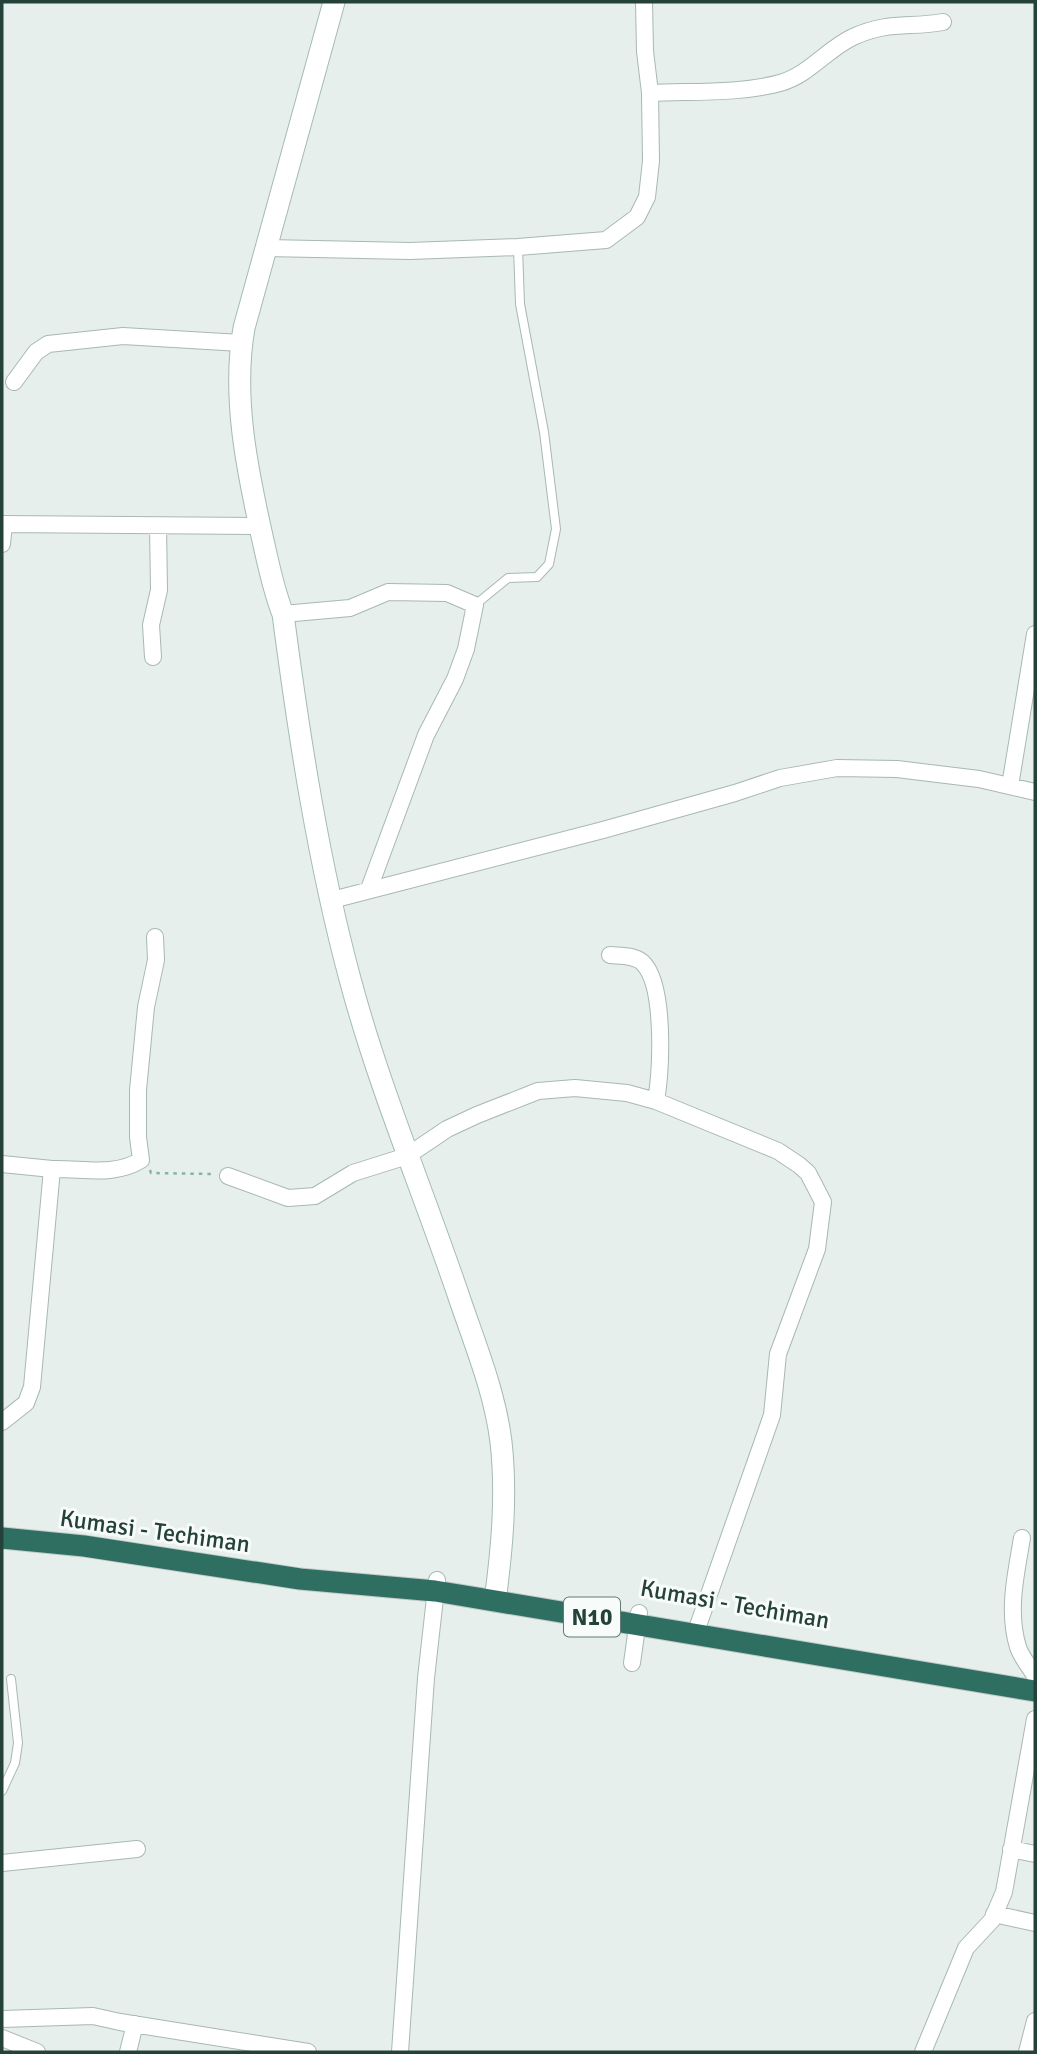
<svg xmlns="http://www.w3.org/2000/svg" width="1037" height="2054" viewBox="0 0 1037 2054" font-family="Signika,sans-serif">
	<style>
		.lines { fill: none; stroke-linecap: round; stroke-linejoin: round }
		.lane-casing { stroke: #a8b8b2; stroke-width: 10 }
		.street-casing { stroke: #a8b8b2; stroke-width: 18 }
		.secondary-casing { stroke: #a4bbb3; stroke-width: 23 }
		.highway-casing { stroke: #c2cac8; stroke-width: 23 }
		.path { stroke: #86b3a5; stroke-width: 2.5; stroke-dasharray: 3.5 5; stroke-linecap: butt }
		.lane { stroke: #fff; stroke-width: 8 }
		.street { stroke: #fff; stroke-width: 16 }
		.secondary { stroke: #fff; stroke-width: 21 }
		.highway { stroke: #2f6f62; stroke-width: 21 }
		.labels { text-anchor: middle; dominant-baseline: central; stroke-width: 6; stroke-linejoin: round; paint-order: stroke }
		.shield { fill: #f7fbf9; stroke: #637a73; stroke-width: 2 }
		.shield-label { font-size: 23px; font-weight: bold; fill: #24423a }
		.street-label { font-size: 24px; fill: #24423a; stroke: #f7fbf9 }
	</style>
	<rect width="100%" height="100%" fill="#e6efeb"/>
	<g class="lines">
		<g class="lane-casing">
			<path id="lane" d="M475,605l33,-27 29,-1 12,-13 7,-35 -12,-97 -24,-128 -2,-57
				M2,1791l13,-28 3,-20 -7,-64"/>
		</g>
		<g class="street-casing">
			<path id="street" d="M650,93c42,-2 89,1 130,-10 29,-8 47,-34 73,-46 34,-16 56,-9 90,-15
				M267,248l143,3 108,-4 88,-7 31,-23 10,-20 4,-36 -1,-68 -5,-42 -1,-49
				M14,382l22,-30 12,-8 75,-8 118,7
				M2,524l258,2
				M2,544l2,-20
				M283,614l67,-6 38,-16 59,1 28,12 -9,44 -11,30 -29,56 -57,154
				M153,657l-2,-32 8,-35 -1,-64
				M1010,786l25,-152
				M332,900l271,-70 132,-37 45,-15 57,-10 60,1 82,10 56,13
				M610,955c11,1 24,0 32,7 24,22 19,109 14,139
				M2,1164l50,5 -20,218 -6,16 -24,19
				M52,1169c30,-1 62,8 89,-9l-3,-23v-47l8,-83 10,-47 -1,-23
				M228,1176l60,22 27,-2 38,-23 54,-17 40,-27 30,-14 61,-24 37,-3 52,5 29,8 122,50 21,14 9,8 15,29 -6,47 -39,105 -6,61 -73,208
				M1022,1538c-6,36 -15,73 -4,109 3,10 12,20 17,29
				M632,1663l7,-50
				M1011,1849l24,5
				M2,1863l135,-14
				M994,1914l41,9
				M2,2019l91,-3 27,6 188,30
				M2,2038l35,14
				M128,2052l7,-28
				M400,2052l26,-374 11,-98
				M923,2052l43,-104 26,-28 12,-28 31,-173
				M1027,2052l8,-31"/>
		</g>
		<g class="secondary-casing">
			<path id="secondary" d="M334,2l-90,326c-12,68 3,141 18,208 6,26 11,53 21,78 16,122 35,246 67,365 29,109 74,214 110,321 16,47 35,93 41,142 6,53 1,107 -6,159"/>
		</g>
		<g class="highway-casing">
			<path id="highway" d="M2,1538l82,8 216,33 135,12 600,100"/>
		</g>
		<path class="path" d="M150,1170l1,3 61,1"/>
		<use href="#lane" class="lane"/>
		<use href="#street" class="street"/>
		<use href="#secondary" class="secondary"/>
		<use href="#highway" class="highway"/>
	</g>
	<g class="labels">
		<rect class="shield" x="564" y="1597.5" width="56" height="39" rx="5"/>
		<g class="shield-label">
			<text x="592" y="1617">N10</text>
		</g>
		<g class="street-label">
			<text transform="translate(155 1531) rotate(8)">Kumasi - Techiman</text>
			<text transform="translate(735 1604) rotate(10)">Kumasi - Techiman</text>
		</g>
	</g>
	<rect width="1037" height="2054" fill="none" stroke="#24423a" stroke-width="7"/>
</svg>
